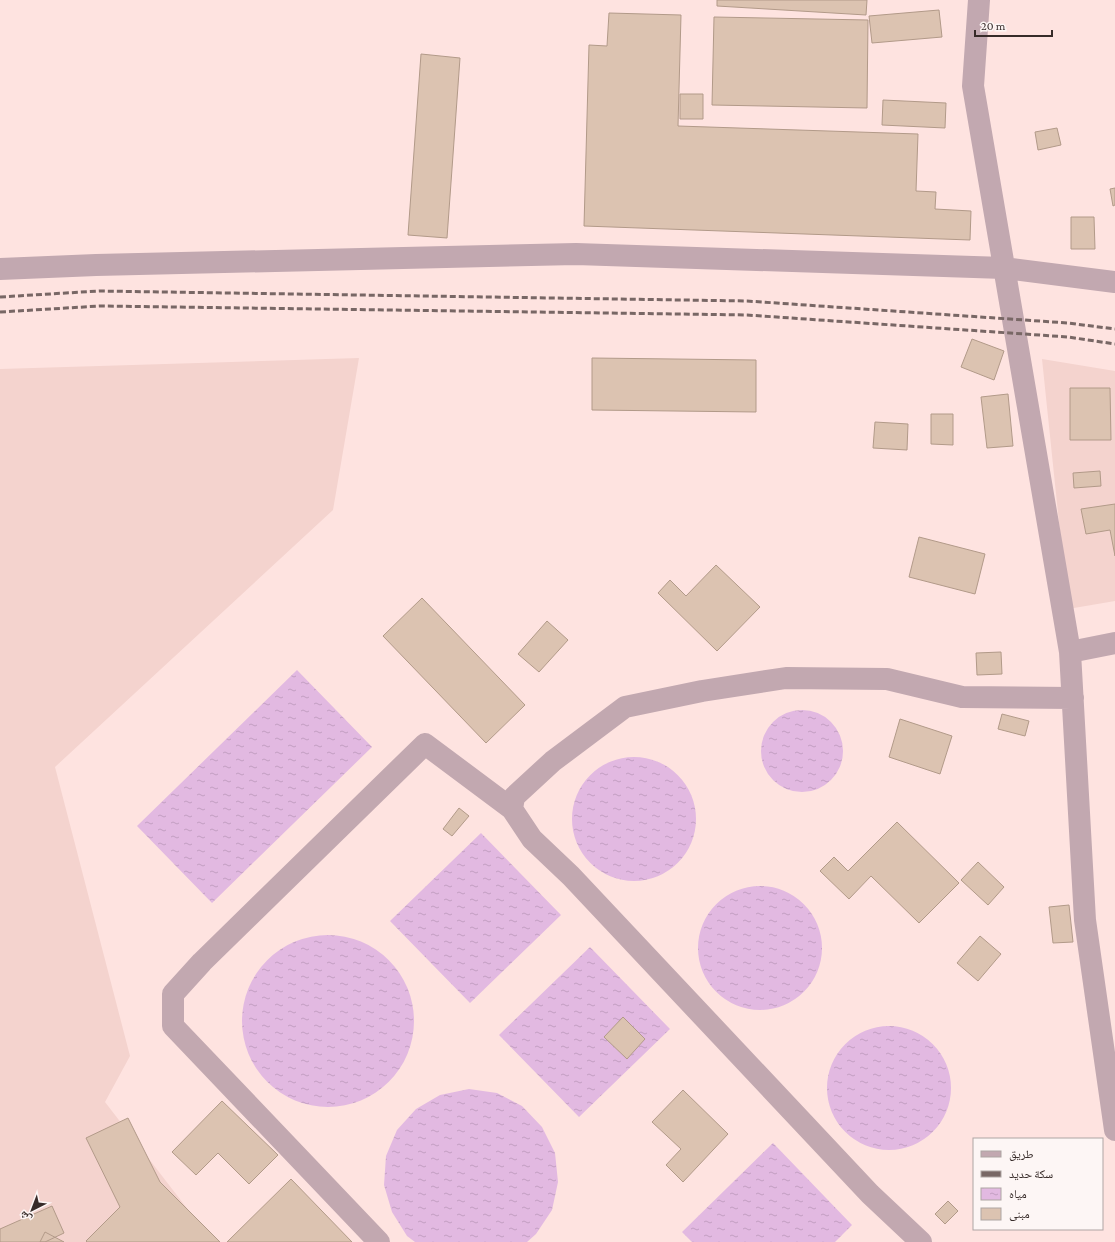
<svg xmlns="http://www.w3.org/2000/svg" width="1115" height="1242" viewBox="0 0 1115 1242" font-family="'Crimson Pro','Noto Naskh Arabic',serif">
	<style>
		.built { fill: #f4d3ce }
		.water { fill: url(#water-ripples) }
		.building { fill: #dcc3b1; stroke: #b29a89 }
		.lines { fill: none; stroke-linecap: round; stroke-linejoin: round }
		.minor { stroke: #c2a8b0; stroke-width: 22 }
		.rail { stroke: #786765; stroke-width: 3; stroke-dasharray: 6 3; stroke-linecap: butt }
	</style>
	<defs>
		<pattern id="water-ripples" width="26" height="14" patternUnits="userSpaceOnUse"><rect width="26" height="14" fill="#e2b9e1"/><path d="M2 4q2-2 4 0t4 0M15 11q2-2 4 0t4 0" fill="none" stroke="#c29fc1"/></pattern>
	</defs>
	<rect width="100%" height="100%" fill="#fee3e0"/>
	<path class="built" d="M359,358l-26,152 -278,257 75,289 -25,46 108,140h-213v-873z
		M1042,359l73,12v230l-47,8z"/>
	<path class="water" d="M297,670l75,77 -160,156 -75,-77z
		M761 751a41 41 0 1 1 82 0a41 41 0 1 1-82 0Z
		M572 819a62 62 0 1 1 124 0a62 62 0 1 1-124 0Z
		M481,833l80,82 -91,88 -80,-82z
		M698 948a62 62 0 1 1 124 0a62 62 0 1 1-124 0Z
		M242 1021a86 86 0 1 1 172 0a86 86 0 1 1-172 0Z
		M590,947l80,82 -91,88 -80,-82z
		M827 1088a62 62 0 1 1 124 0a62 62 0 1 1-124 0Z
		M469,1089l28,4 25,13 20,21 13,26 3,29 -6,28 -16,24 -9,8h-112l-8,-6 -15,-24 -8,-27 2,-29 11,-26 19,-21 24,-14z
		M773,1143l79,82 -17,17h-143l-10,-10z"/>
	<path class="building" d="M717,0h150l-1,15 -149,-9z
		M939,10l3,27 -70,6 -3,-27z
		M609,13l72,2 -3,111 240,8 -2,57 20,1 -1,17 36,2 -1,29 -386,-14 5,-181 18,1z
		M714,17l154,3 -1,88 -155,-3z
		M421,54l39,4 -13,180 -39,-3z
		M680,94h23v25h-23z
		M883,100l63,3 -1,25 -63,-3z
		M1057,128l4,17 -23,5 -3,-18z
		M1115,188v17l-2,1 -3,-17z
		M1071,217h23l1,32h-24z
		M972,339l32,12 -10,29 -33,-13z
		M592,358l164,2v52l-164,-2z
		M1070,388h40l1,52h-41z
		M1008,394l5,52 -26,2 -6,-51z
		M931,414h22v31l-22,-1z
		M875,422l33,2 -1,26 -34,-2z
		M1100,471l1,15 -27,2 -1,-15z
		M1115,504v52l-5,-26 -24,4 -5,-25z
		M919,537l66,17 -10,40 -66,-17z
		M716,565l44,42 -43,44 -59,-58 12,-13 16,16z
		M422,598l103,107 -39,38 -103,-107z
		M547,621l21,19 -29,32 -21,-18z
		M1001,652l1,22 -25,1 -1,-22z
		M1002,714l27,7 -4,15 -27,-7z
		M900,719l52,17 -12,38 -51,-17z
		M459,808l10,8 -17,20 -9,-7z
		M897,822l62,61 -40,40 -48,-47 -22,23 -29,-28 14,-14 14,14z
		M978,862l26,25 -16,18 -27,-25z
		M1069,905l4,37 -20,1 -4,-36z
		M980,936l21,18 -23,27 -21,-18z
		M623,1017l22,22 -18,20 -23,-22z
		M683,1090l45,44 -45,48 -17,-17 15,-16 -29,-27z
		M222,1101l56,54 -29,29 -31,-31 -22,22 -24,-23z
		M128,1118l32,64 60,60h-133l-1,-1 34,-34 -34,-69z
		M291,1179l61,63h-125z
		M948,1201l10,10 -13,13 -10,-10z
		M52,1206l12,27 -19,9h-45v-13z
		M45,1232l19,10h-24z"/>
	<g class="lines">
		<path class="minor" d="M979,0l-6,86 97,566 15,268 30,210
			M0,269l96,-4 480,-11 428,14 111,14
			M1070,652l45,-9
			M379,1242l-206,-216v-32l29,-32 223,-218 87,65
			M921,1242l-51,-48 -299,-318 -39,-37 -20,-30 2,-12 39,-36 72,-54 77,-16 84,-13 101,1 75,18 111,1"/>
		<path class="rail" d="M0,297l99,-6 648,10 321,22 47,6
			M0,312l100,-6 647,9 321,22 47,7"/>
	</g>
	<rect x="973" y="1138" width="130" height="92" fill="#fdf6f5" stroke="#aea5a3"/>
	<rect x="981" y="1151" width="20" height="6" fill="#c2a8b0" stroke="#aea5a3"/>
	<text x="1009" y="1158" font-size="12" fill="#372b29">طريق</text>
	<rect x="981" y="1171" width="20" height="6" fill="#786765" stroke="#aea5a3"/>
	<text x="1009" y="1178" font-size="12" fill="#372b29">سكة حديد</text>
	<rect x="981" y="1188" width="20" height="12" fill="url(#water-ripples)" stroke="#aea5a3"/>
	<text x="1009" y="1198" font-size="12" fill="#372b29">مياه</text>
	<rect x="981" y="1208" width="20" height="12" fill="#dcc3b1" stroke="#aea5a3"/>
	<text x="1009" y="1218" font-size="12" fill="#372b29">مبنى</text>
	<g transform="translate(32 1210) rotate(222)" stroke="#fdf6f5" stroke-width="3" paint-order="stroke">
	<path d="M0-3L7 15L0 10L-7 15Z" fill="#372b29"/>
	<text y="-6" font-size="11" font-weight="bold" text-anchor="middle" fill="#372b29">ش</text>
	</g>
	<path d="M975 30v6h77v-6" fill="none" stroke="#372b29" stroke-width="2"/>
	<text x="981" y="30" font-size="12" fill="#372b29" stroke="#fdf6f5" stroke-width="3" paint-order="stroke">20 m</text>
</svg>
